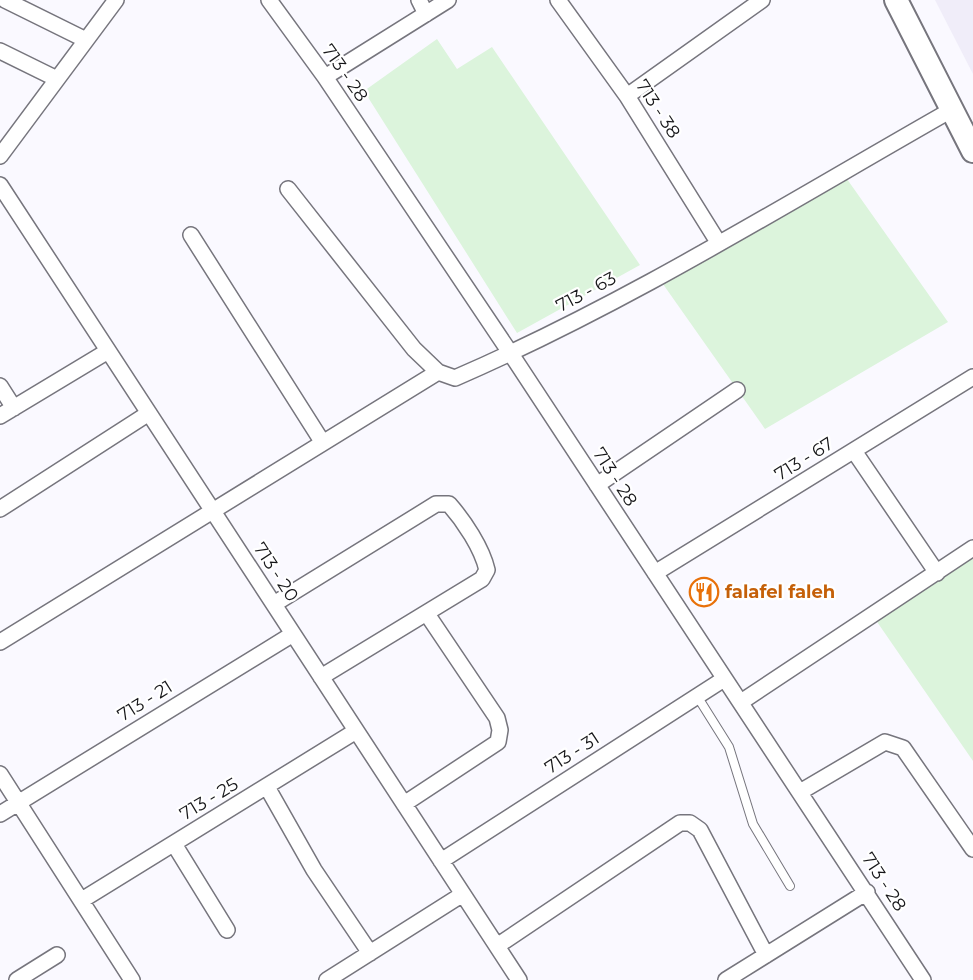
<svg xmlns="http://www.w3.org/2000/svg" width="973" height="980" viewBox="0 0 973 980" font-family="Montserrat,sans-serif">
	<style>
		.built { fill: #f0edf9 }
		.green { fill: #dcf4dc }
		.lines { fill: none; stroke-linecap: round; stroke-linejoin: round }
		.lane-casing { stroke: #76757d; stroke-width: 10 }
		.street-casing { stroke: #76757d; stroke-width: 18 }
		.secondary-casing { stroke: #76757d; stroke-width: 26 }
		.lane { stroke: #fff; stroke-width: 8 }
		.street { stroke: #fff; stroke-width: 15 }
		.secondary { stroke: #fff; stroke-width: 22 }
		.labels { text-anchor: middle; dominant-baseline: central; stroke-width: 4.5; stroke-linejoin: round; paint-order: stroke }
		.street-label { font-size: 18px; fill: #161619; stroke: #fff }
		.food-label { font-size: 18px; font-weight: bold; fill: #c56008; stroke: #fff; text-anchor: start }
	</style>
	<rect width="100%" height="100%" fill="#faf9ff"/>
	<path class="built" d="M935,0h38v74z"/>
	<path class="green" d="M437,39l20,30 35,-22 148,218 -123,68 -153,-242z
		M842,172l106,150 -183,107 -107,-152z
		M973,548v213l-100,-145z"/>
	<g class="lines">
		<g class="lane-casing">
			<path id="lane" d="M697,696l32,51 24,77 37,62"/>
		</g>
		<g class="street-casing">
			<path id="street" d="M5,0l81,40
				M269,0l56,77 186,277 412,626
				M419,0l7,14
				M558,0l69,96 91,146
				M0,51l57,28
				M325,77l123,-77
				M627,96l135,-96
				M0,156l116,-156
				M0,185l519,795
				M288,189l126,160 24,23 17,6c173,-75 334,-176 498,-269
				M191,235l132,208
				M0,386l14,22
				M0,416l108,-65
				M854,451l83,122
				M597,485l140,-95
				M0,509l149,-96
				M655,573l318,-196
				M274,604l162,-100h13c15,17 33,44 38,66l-5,9 -161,98
				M0,642l438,-270
				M741,702l232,-154
				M0,774l132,206
				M267,787l47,83 56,83
				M800,792l85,-50 18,6 70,101
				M404,804l94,-62 2,-12 -3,-12 -70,-104
				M0,814l293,-180
				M174,844l53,86
				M441,861l283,-182
				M82,900l274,-169
				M497,946l183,-123h10l10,7 66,125
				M17,980l40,-25
				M327,980l136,-86
				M726,980l141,-88"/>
		</g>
		<g class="secondary-casing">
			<path id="secondary" d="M896,0l77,151"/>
		</g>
		<use href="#lane" class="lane"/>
		<use href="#street" class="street"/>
		<use href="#secondary" class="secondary"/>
	</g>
	<defs>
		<g id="restaurant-ring" transform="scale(1.5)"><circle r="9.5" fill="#fff" stroke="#e8710a" stroke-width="1.5"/><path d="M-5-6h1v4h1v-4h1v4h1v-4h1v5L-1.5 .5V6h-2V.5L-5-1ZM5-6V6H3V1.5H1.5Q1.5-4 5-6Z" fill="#e8710a"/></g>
	</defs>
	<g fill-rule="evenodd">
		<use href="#restaurant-ring" x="704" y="592"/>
	</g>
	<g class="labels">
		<g class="street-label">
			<text transform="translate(345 73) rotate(55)">713 - 28</text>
			<text transform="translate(658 109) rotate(57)">713 - 38</text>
			<text transform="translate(586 292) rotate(-28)">713 - 63</text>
			<text transform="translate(804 459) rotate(-32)">713 - 67</text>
			<text transform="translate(615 477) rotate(57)">713 - 28</text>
			<text transform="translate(276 572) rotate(57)">713 - 20</text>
			<text transform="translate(145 701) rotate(-32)">713 - 21</text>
			<text transform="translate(572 753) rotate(-33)">713 - 31</text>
			<text transform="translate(209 799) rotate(-31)">713 - 25</text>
			<text transform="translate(884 882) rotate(57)">713 - 28</text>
		</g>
		<g class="food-label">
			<text x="725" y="592">falafel faleh</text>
		</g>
	</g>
</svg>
